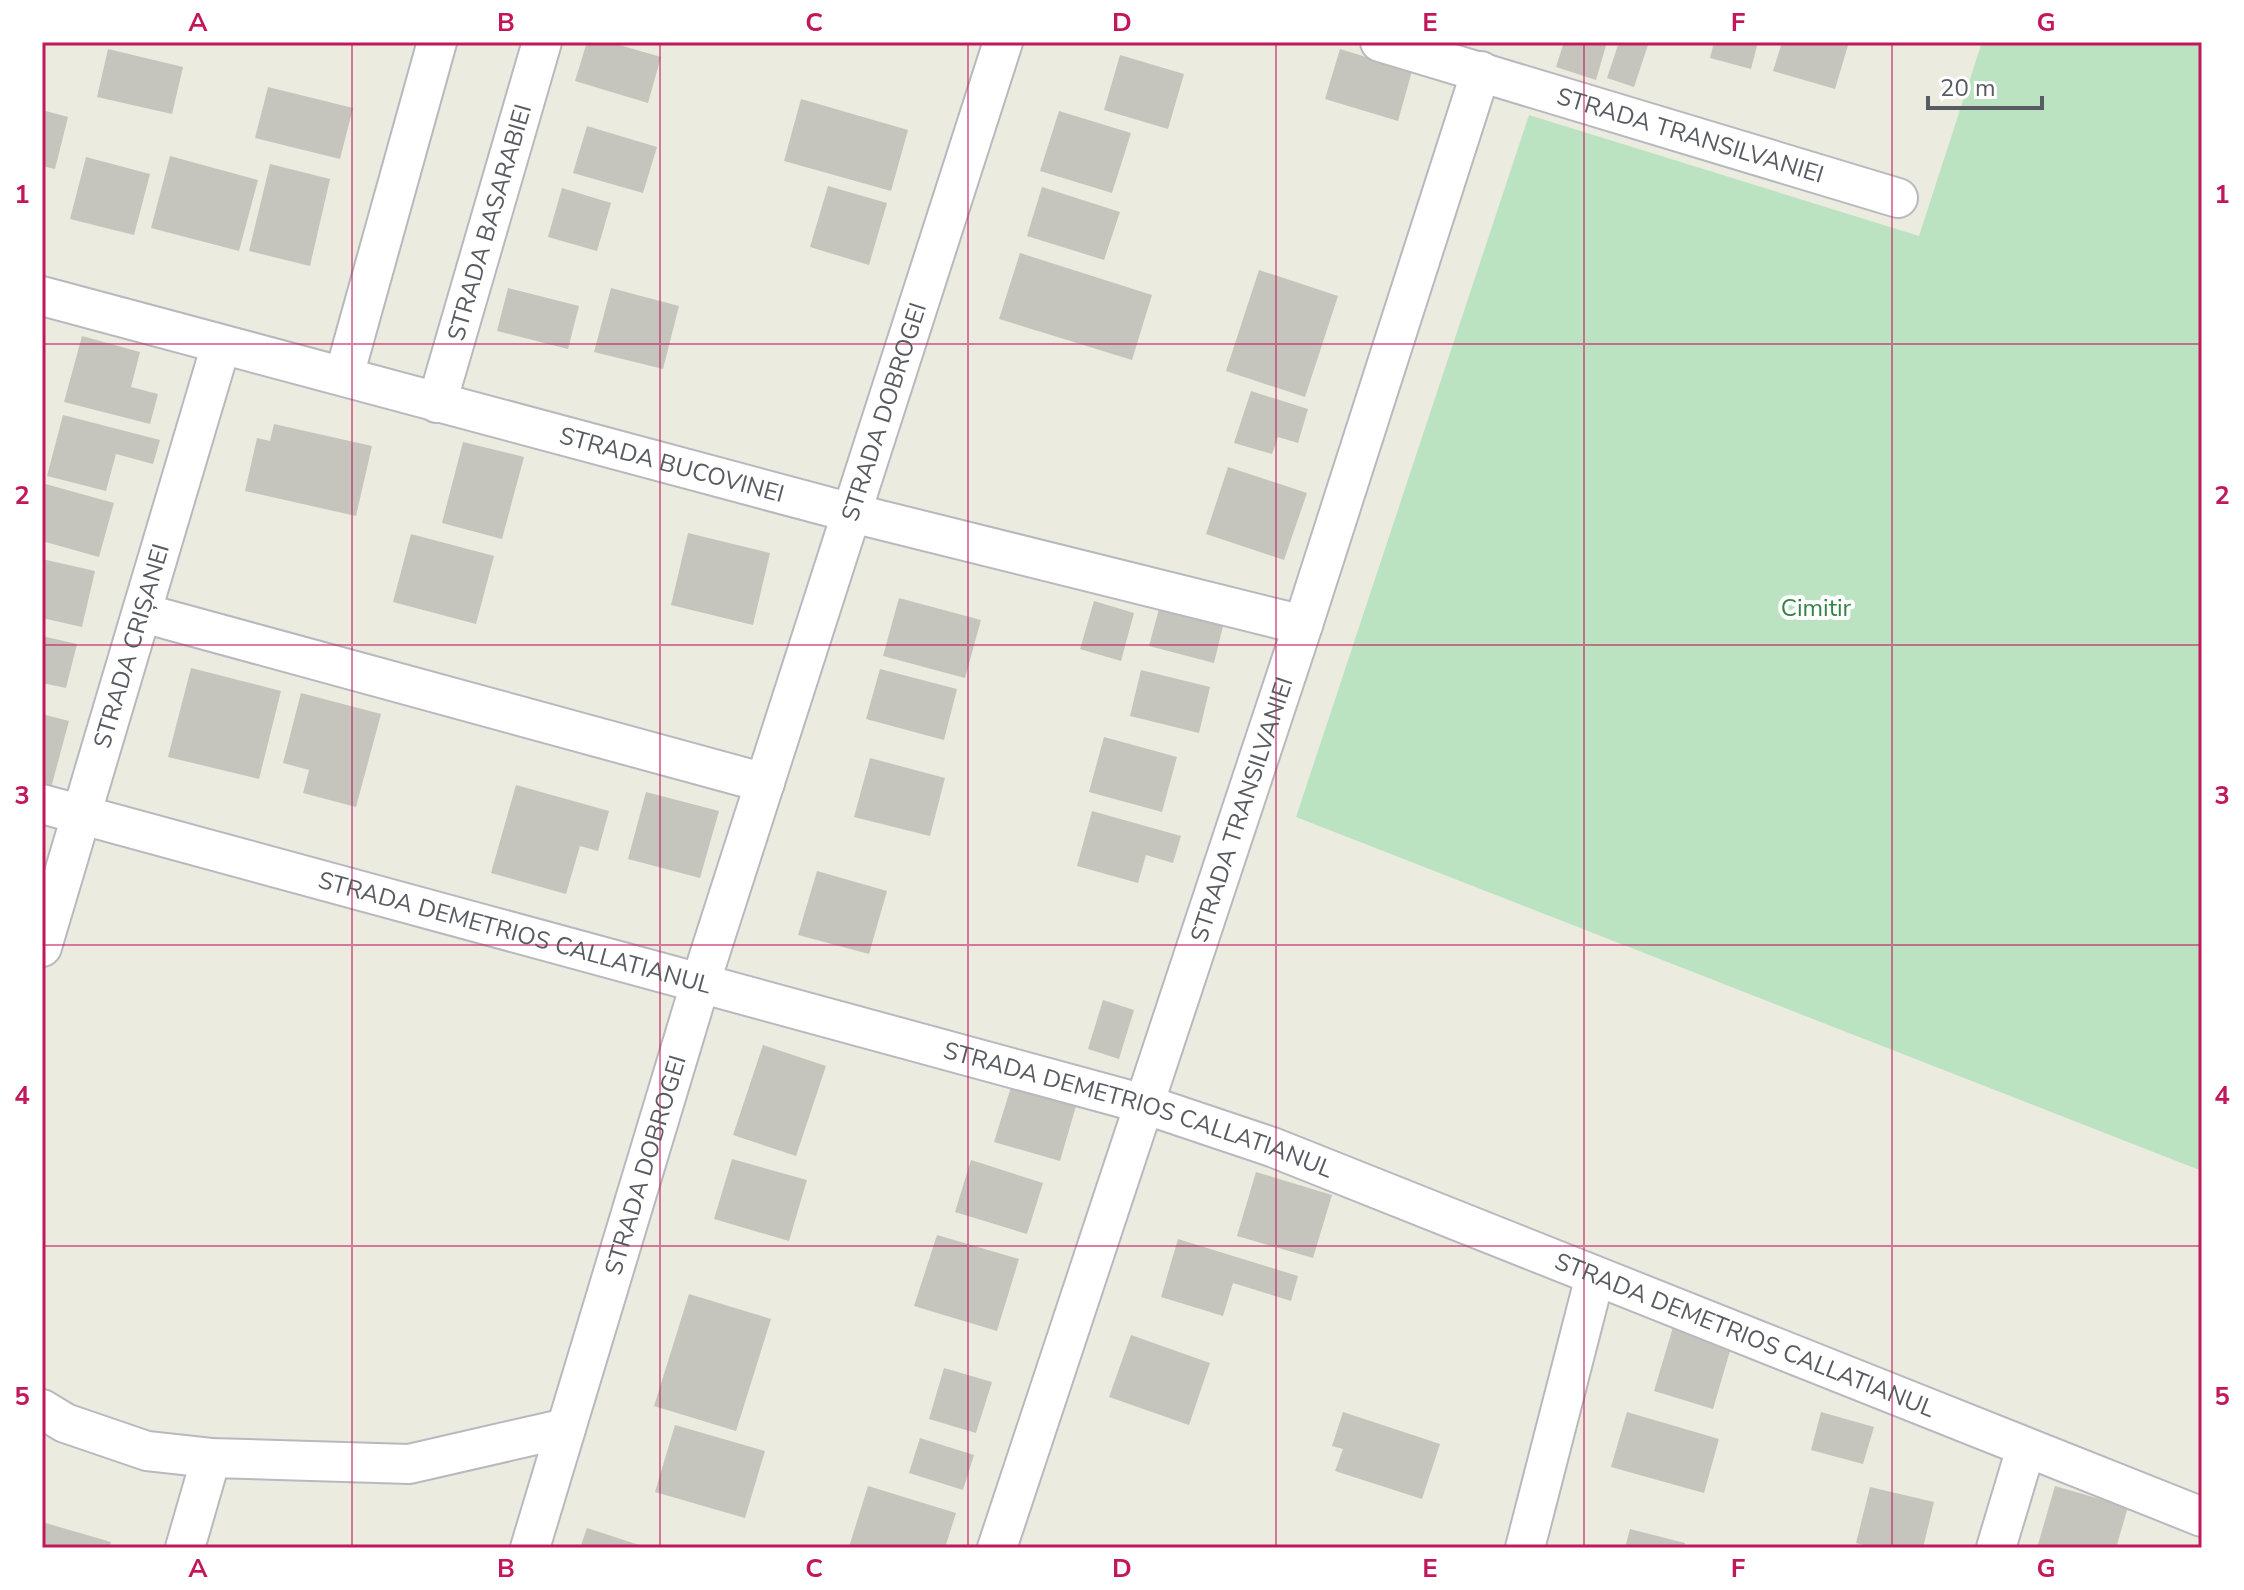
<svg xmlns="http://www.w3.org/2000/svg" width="2244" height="1590" viewBox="0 0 2244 1590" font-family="'Nunito Sans',sans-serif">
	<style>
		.green { fill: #bbe3c2 }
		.building { fill: #c6c5bd }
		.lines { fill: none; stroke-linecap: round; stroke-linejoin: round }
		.street-casing { stroke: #b7b9bf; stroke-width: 42 }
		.street { stroke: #fff; stroke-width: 38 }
		.grid { fill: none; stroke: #c2185b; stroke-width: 2; stroke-opacity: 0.55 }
		.labels { text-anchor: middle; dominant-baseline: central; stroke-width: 8; stroke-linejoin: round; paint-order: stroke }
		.street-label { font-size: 24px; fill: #585b61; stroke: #fff }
		.park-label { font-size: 24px; fill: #358345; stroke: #fff }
		.neatline { fill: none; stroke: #c2185b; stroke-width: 3 }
		.grid-label { font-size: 26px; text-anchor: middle; font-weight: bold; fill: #c2185b }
	</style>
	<rect width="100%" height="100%" fill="#ebebdf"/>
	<path class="green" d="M1982,42h220v1129l-906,-354 233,-702 390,121z"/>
	<path class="building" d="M587,42h22l52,15 -13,46 -73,-22z
		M1564,42h43l-11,38 -40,-13z
		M1619,42h30l-15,45 -27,-9z
		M1714,42h44l-7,27 -41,-11z
		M1782,42h67l-14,47 -62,-18z
		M108,49l75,18 -11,47 -75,-17z
		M1340,49l72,22 -14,50 -73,-22z
		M1120,55l64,19 -16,55 -64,-19z
		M268,87l85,21 -13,51 -85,-21z
		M801,99l107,31 -17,61 -107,-30z
		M42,110l26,7 -13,52 -13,-3z
		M1059,111l72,22 -19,60 -72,-22z
		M587,126l70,21 -14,46 -70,-20z
		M170,156l88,24 -19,71 -88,-23z
		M86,157l64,17 -16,61 -64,-16z
		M270,164l60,15 -20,87 -61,-15z
		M828,186l59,17 -18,62 -59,-18z
		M1042,187l78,25 -16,48 -77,-24z
		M562,188l49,15 -14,48 -49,-14z
		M1020,253l132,42 -20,65 -133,-41z
		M1259,270l79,26 -33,101 -79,-26z
		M508,288l71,18 -11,43 -71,-18z
		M611,288l68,18 -16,63 -69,-17z
		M82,336l58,16 -9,35 27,7 -8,30 -86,-22z
		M1251,391l57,18 -10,34 -20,-6 -6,17 -38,-11z
		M63,415l97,25 -7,24 -37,-10 -10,37 -59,-15z
		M274,424l98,22 -16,70 -111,-25 12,-53 13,3z
		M463,442l61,15 -22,82 -60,-16z
		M1228,467l79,26 -23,67 -78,-26z
		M42,483l72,20 -15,54 -57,-16z
		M688,533l82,20 -17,72 -82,-20z
		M411,534l83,22 -18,68 -83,-22z
		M42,559l53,12 -13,56 -40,-9z
		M899,598l82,22 -16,58 -82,-22z
		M1094,601l40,12 -13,48 -41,-12z
		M1159,609l64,17 -9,37 -65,-17z
		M42,636l35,8 -11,44 -24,-5z
		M191,668l90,23 -22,88 -91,-22z
		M880,669l77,20 -13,51 -78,-21z
		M1141,670l69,17 -11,46 -69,-17z
		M301,693l80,21 -25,93 -53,-14 6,-23 -26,-7z
		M42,714l27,7 -18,67 -9,-3z
		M1104,737l73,20 -15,55 -73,-20z
		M870,758l75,20 -15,58 -76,-19z
		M516,785l93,26 -11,40 -18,-5 -14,48 -75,-21z
		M646,792l73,19 -19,67 -72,-19z
		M1092,811l89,25 -8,27 -27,-8 -8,28 -61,-17z
		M817,871l70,20 -18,63 -71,-19z
		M1103,1000l31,10 -15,49 -31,-10z
		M763,1045l63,21 -30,90 -63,-21z
		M1011,1087l65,19 -16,55 -66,-19z
		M732,1159l75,21 -18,61 -75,-22z
		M971,1160l72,23 -16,51 -72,-22z
		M1256,1172l76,23 -19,63 -76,-22z
		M937,1235l82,24 -22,72 -83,-25z
		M1178,1239l120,37 -7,25 -58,-18 -10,33 -62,-19z
		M689,1294l82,25 -35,112 -82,-25z
		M1673,1327l59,17 -19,65 -59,-18z
		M1131,1335l79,28 -21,62 -80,-28z
		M944,1368l48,14 -16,51 -47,-14z
		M1343,1412l97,32 -18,55 -87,-28 8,-22 -11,-3z
		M1627,1412l92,27 -15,54 -93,-26z
		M1821,1412l53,15 -11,37 -52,-14z
		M675,1425l90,26 -20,67 -90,-26z
		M920,1438l54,17 -11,35 -54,-17z
		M868,1486l88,27 -11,35 -96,-1z
		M2055,1486l73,21 -12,41h-79z
		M1870,1487l64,15 -11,46h-48l-19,-5z
		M42,1522l69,20 -2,6h-67z
		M587,1528l52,17 -1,3h-58z
		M1630,1529l55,14 -1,5h-59z"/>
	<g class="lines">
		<g class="street-casing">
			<g id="street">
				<path id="s1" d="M1380,42l518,156"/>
				<path id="s2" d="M42,296l810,217 451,112"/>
				<path d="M344,376l93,-334"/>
				<path id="s3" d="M437,403l105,-361"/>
				<path d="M143,613l622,170"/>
				<path id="s4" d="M42,804l1102,300 128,43 930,370"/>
				<path id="s5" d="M42,947l179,-602"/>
				<path d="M42,1409l23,14 82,28 64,7 198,6 157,-36"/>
				<path d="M185,1548l26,-90"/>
				<path id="s6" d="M530,1548l171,-567 302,-939"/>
				<path id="s7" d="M997,1548l306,-923 178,-554"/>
				<path d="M1525,1548l70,-272"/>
				<path d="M1996,1548l30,-100"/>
			</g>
		</g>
		<use href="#street" class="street"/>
	</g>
	<path class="grid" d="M352,42v1506M660,42v1506M968,42v1506M1276,42v1506M1584,42v1506M1892,42v1506M42,344h2160M42,645h2160M42,945h2160M42,1246h2160"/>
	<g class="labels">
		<g class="street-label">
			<text stroke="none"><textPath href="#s1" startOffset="324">STRADA TRANSILVANIEI</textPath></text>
			<text stroke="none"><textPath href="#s3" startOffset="188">STRADA BASARABIEI</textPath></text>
			<text stroke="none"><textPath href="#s6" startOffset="1190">STRADA DOBROGEI</textPath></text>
			<text stroke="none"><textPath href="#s2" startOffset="652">STRADA BUCOVINEI</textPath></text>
			<text stroke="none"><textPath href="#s5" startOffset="314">STRADA CRIȘANEI</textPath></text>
			<text stroke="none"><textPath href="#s7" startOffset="778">STRADA TRANSILVANIEI</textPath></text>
			<text stroke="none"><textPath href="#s4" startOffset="490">STRADA DEMETRIOS CALLATIANUL</textPath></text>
			<text stroke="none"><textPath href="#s4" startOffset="1138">STRADA DEMETRIOS CALLATIANUL</textPath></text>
			<text stroke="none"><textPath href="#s6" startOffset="400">STRADA DOBROGEI</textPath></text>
			<text stroke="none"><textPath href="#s4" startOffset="1786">STRADA DEMETRIOS CALLATIANUL</textPath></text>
		</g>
		<g class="park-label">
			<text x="1816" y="608">Cimitir</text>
		</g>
	</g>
	<rect width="2244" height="1590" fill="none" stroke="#ffffff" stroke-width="88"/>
	<path d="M1928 96v12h114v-12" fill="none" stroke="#585b61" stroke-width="4"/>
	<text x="1940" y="96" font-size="24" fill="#585b61" stroke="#ffffff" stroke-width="6" paint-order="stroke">20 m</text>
	<rect x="44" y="44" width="2156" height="1502" class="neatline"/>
	<g class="grid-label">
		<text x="198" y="31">A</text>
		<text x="506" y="31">B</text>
		<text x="814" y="31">C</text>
		<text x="1122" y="31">D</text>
		<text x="1430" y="31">E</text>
		<text x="1738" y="31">F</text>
		<text x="2046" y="31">G</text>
		<text x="22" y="203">1</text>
		<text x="2222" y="203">1</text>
		<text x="22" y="504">2</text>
		<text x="2222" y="504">2</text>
		<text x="22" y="804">3</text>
		<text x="2222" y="804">3</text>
		<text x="22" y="1104">4</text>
		<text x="2222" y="1104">4</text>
		<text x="22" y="1405">5</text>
		<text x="2222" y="1405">5</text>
		<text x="198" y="1577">A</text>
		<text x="506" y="1577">B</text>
		<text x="814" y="1577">C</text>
		<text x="1122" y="1577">D</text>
		<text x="1430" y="1577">E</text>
		<text x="1738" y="1577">F</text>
		<text x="2046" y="1577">G</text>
	</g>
</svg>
